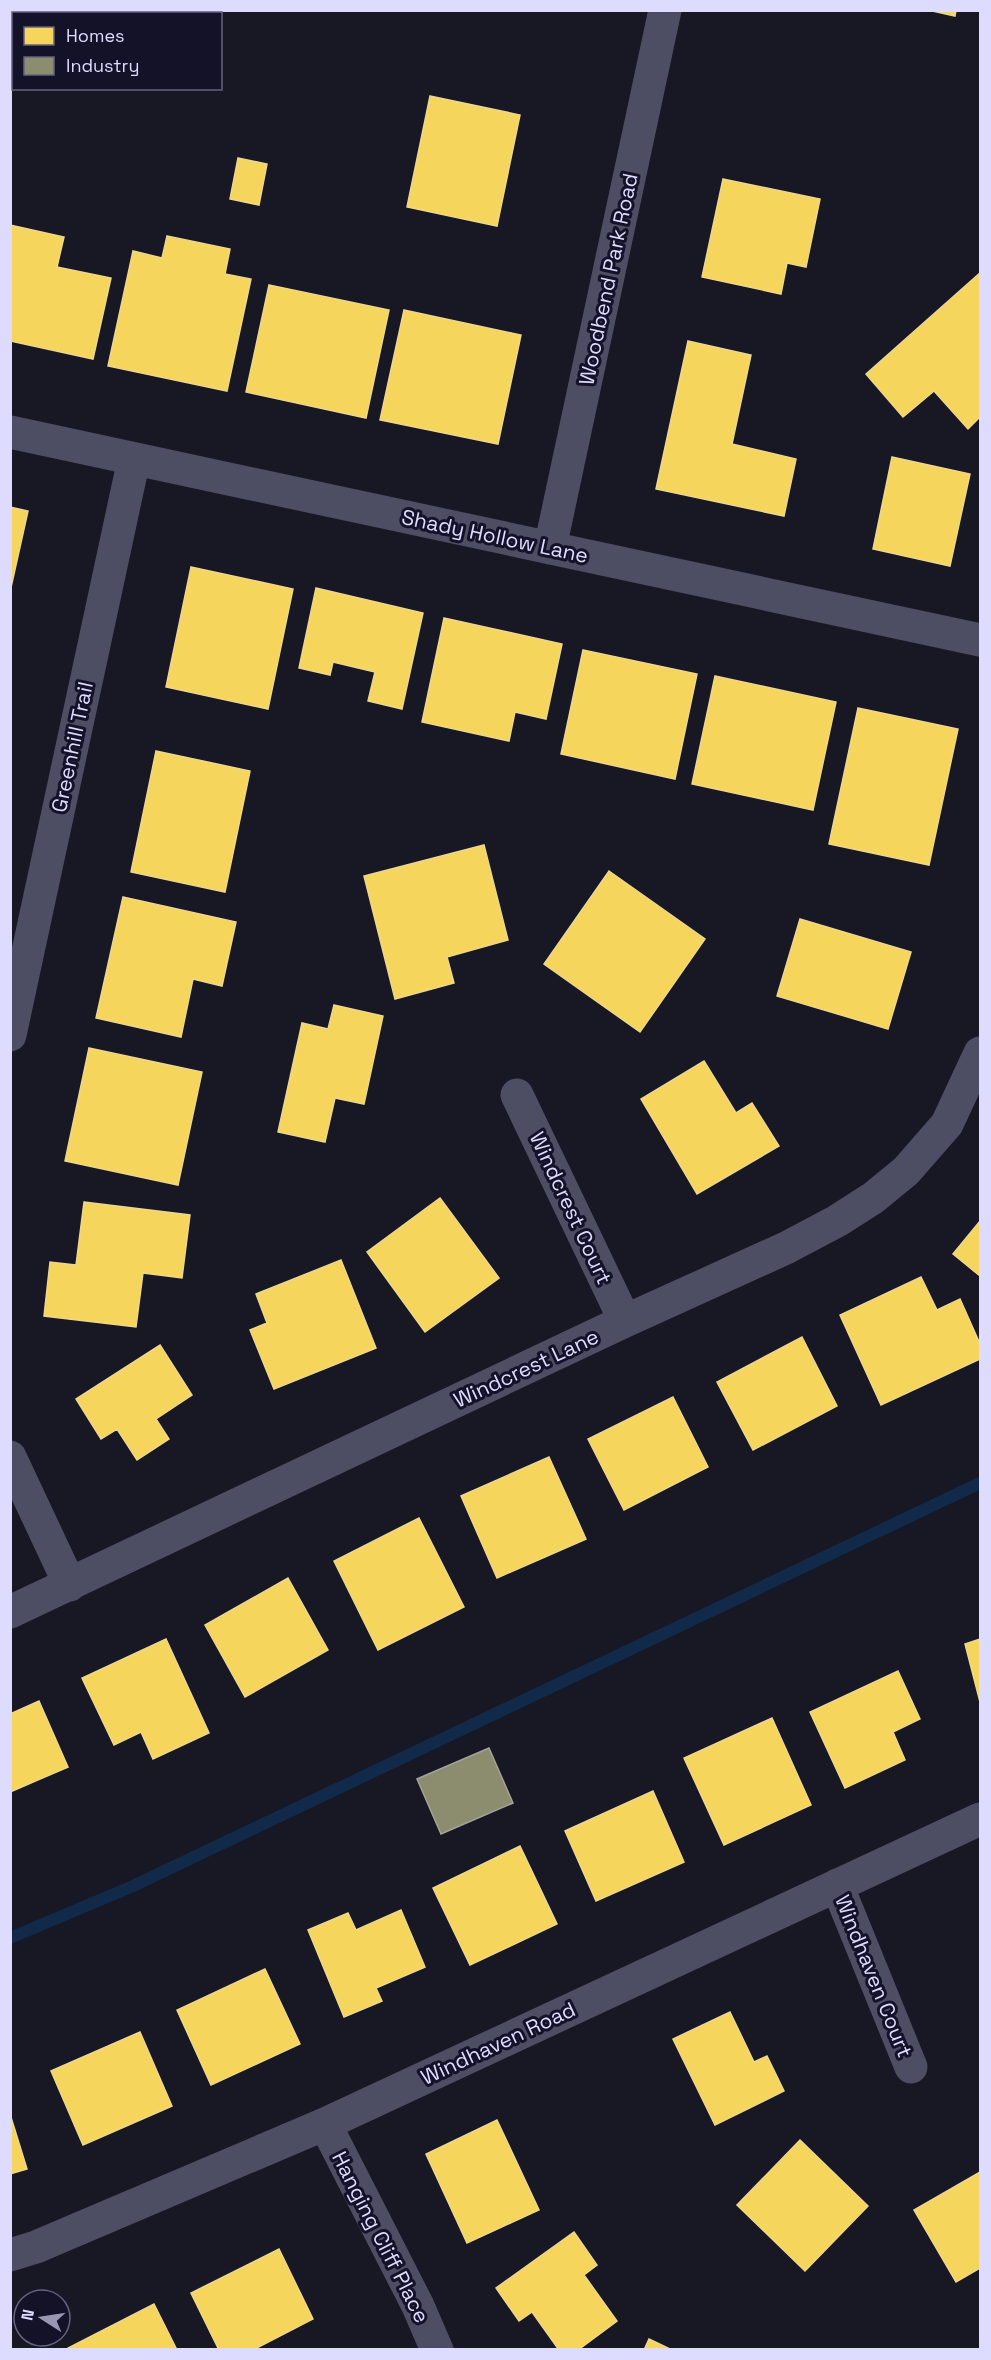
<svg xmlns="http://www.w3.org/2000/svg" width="991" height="2360" viewBox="0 0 991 2360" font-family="'Space Grotesk',sans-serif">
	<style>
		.homes { fill: #f6d55c; stroke: #eed78d; stroke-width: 1.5 }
		.industry { fill: #8c8c6e; stroke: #a4a499; stroke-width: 1.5 }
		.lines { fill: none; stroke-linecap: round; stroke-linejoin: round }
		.stream { stroke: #122a4a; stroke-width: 12 }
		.street { stroke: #4d4d64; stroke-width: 33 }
		.labels { text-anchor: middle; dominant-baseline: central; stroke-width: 6; stroke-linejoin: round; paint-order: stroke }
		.street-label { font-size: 21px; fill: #dddbfe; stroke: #141229 }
	</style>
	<rect width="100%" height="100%" fill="#181724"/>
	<path class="homes" d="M928,10h28l-1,6z
		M430,96l90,19 -23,111 -90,-19z
		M238,158l29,6 -8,41 -29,-6z
		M723,179l97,20 -14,68 -19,-4 -6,31 -79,-17z
		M10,225l54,12 -7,30 54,11 -18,81 -83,-18z
		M167,236l63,13 -5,25 26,5 -24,112 -119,-25 25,-115 29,7z
		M980,273v144l-12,12 -34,-38 -31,26 -37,-43z
		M269,285l120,25 -23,108 -120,-26z
		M404,310l117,25 -23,109 -118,-24z
		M688,341l63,14 -19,89 64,15 -12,57 -128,-27z
		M892,457l78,17 -20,92 -77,-17z
		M10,507l18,4 -18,81z
		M191,567l102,22 -25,120 -102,-22z
		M316,588l107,25 -21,96 -34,-8 7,-29 -42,-10 -3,13 -31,-7z
		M444,618l118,26 -16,75 -31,-7 -6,29 -87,-19z
		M583,650l114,24 -22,105 -114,-25z
		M715,676l121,26 -23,108 -121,-26z
		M858,708l100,21 -29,136 -100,-21z
		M156,751l94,20 -25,121 -94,-20z
		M484,845l24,95 -61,17 7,26 -59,16 -31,-123z
		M609,871l96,68 -65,93 -96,-68z
		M123,897l113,25 -14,64 -29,-7 -12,58 -85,-19z
		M800,919l111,33 -23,77 -111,-33z
		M334,1005l49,11 -19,88 -29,-6 -10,44 -47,-10 24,-109 26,6z
		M89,1048l113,24 -24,113 -113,-24z
		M704,1061l32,52 16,-10 27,43 -82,48 -56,-95z
		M440,1198l59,80 -74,54 -58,-80z
		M84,1202l106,13 -8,63 -39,-5 -7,54 -92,-11 6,-54 26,3z
		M980,1221v55l-27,-22z
		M341,1260l35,88 -102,41 -24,-59 17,-7 -11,-29z
		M921,1277l16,33 23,-11 20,45v15l-99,46 -41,-90z
		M802,1337l35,69 -84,44 -36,-68z
		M160,1345l32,50 -36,24 13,20 -32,21 -20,-31 -16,10 -25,-40z
		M673,1397l35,70 -84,43 -36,-71z
		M549,1457l37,82 -89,39 -36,-82z
		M419,1518l45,89 -86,43 -44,-89z
		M288,1578l40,72 -83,47 -40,-72z
		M166,1639l43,94 -56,26 -12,-27 -27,13 -32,-67z
		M980,1639v63l-15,-58z
		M898,1671l22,48 -27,13 12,28 -60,28 -35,-76z
		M39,1701l29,66 -58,25v-78z
		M772,1718l39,87 -87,40 -40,-87z
		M653,1791l31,71 -88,39 -31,-70z
		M520,1846l37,78 -87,41 -37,-77z
		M401,1910l24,57 -49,21 6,13 -38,16 -36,-87 40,-17 8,17z
		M265,1969l35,75 -89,41 -34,-75z
		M730,2012l24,50 13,-6 17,35 -69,34 -42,-86z
		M140,2032l32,74 -89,39 -32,-74z
		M10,2114l17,55 -17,5z
		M497,2120l42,90 -72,33 -41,-89z
		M800,2140l68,66 -63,65 -68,-66z
		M980,2172v96l-24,14 -42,-72z
		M574,2232l23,33 -13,10 33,46 -39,29h-19l-27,-38 -13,9 -23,-33z
		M279,2249l34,70 -60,31h-34l-28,-57z
		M154,2304l23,46h-108l-1,-2z
		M649,2339l23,11h-28z"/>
	<path class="industry" d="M489,1748l24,55 -72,31 -24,-55z"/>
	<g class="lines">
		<path class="stream" d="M10,1938l123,-52 847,-403"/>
		<path class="street" d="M10,432l970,208
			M550,548l115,-538
			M10,1035l124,-576
			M517,1095l108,226
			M10,1457l60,128
			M10,1612l615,-291 161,-73 51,-27 36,-23 33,-27 41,-47 33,-71
			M837,1885l74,182
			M325,2124l93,182 19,44
			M10,2255l26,-8 289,-123 655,-305"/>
	</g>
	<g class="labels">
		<g class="street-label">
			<text transform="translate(608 279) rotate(-78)">Woodbend Park Road</text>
			<text transform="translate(495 536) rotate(12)">Shady Hollow Lane</text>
			<text transform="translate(72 747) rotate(-78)">Greenhill Trail</text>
			<text transform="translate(571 1208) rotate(65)">Windcrest Court</text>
			<text transform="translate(526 1368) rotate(-25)">Windcrest Lane</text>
			<text transform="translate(874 1976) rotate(68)">Windhaven Court</text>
			<text transform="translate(498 2043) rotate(-25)">Windhaven Road</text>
			<text transform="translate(381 2237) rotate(63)">Hanging Cliff Place</text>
		</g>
	</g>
	<rect width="991" height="2360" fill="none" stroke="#dddbfe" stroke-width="24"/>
	<rect x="12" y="12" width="210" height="78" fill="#141229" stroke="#64627e" stroke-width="1.5"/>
	<rect x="24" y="27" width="30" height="18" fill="#f6d55c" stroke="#64627e" stroke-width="1.5"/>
	<text x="66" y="42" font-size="18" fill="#dddbfe">Homes</text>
	<rect x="24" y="57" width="30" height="18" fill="#8c8c6e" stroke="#64627e" stroke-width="1.5"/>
	<text x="66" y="72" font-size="18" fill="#dddbfe">Industry</text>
	<g transform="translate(42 2318) rotate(282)"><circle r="28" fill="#141229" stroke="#64627e" stroke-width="1.5"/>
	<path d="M0-4.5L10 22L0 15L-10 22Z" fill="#9896b2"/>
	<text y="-9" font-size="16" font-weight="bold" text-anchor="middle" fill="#dddbfe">N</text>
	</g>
</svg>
